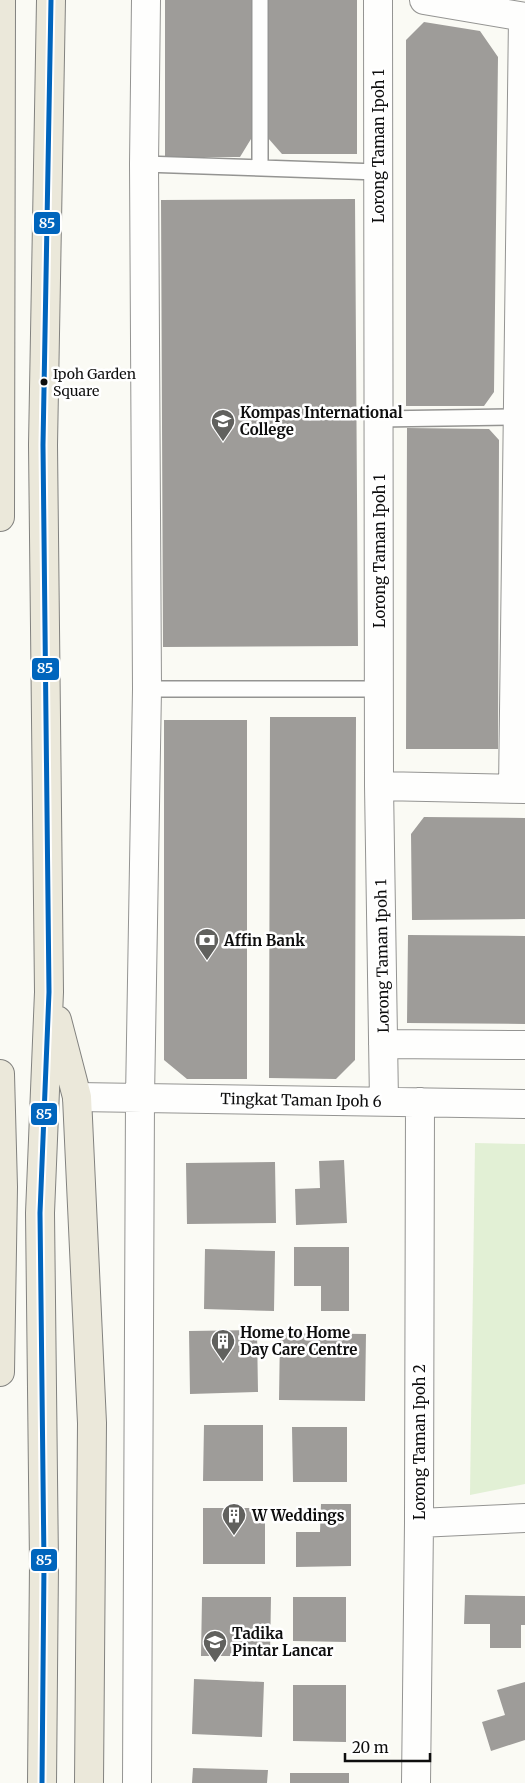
<svg xmlns="http://www.w3.org/2000/svg" width="525" height="1783" viewBox="0 0 525 1783" font-family="Merriweather,serif">
	<style>
		.green { fill: #e2f0d5 }
		.building { fill: #9e9c99 }
		.lines { fill: none; stroke-linecap: round; stroke-linejoin: round }
		.lane-casing { stroke: #949492; stroke-width: 18 }
		.street-casing { stroke: #949492; stroke-width: 30 }
		.primary-casing { stroke: #82827f; stroke-width: 30 }
		.lane { stroke: #fefefd; stroke-width: 15 }
		.street { stroke: #fefefd; stroke-width: 28 }
		.primary { stroke: #ebe8da; stroke-width: 28 }
		.bus-1-casing { stroke: #fff; stroke-width: 9 }
		.bus-1 { stroke: #0065bd; stroke-width: 5 }
		.bus-dot { fill: #0e0e0e; stroke: #fff; stroke-width: 2 }
		.labels { text-anchor: middle; dominant-baseline: central; stroke-width: 5; stroke-linejoin: round; paint-order: stroke }
		.bus-label { font-size: 14px; fill: #0e0e0e; stroke: #fff; text-anchor: start }
		.street-label { font-size: 15px; fill: #0e0e0e; stroke: #fff }
		.poi-label { font-size: 15px; font-weight: bold; fill: #0e0e0e; stroke: #fff; text-anchor: start }
		.line-badge { stroke: #fff; stroke-width: 2 }
		.badge-label { font-size: 14px; text-anchor: middle; font-weight: bold; fill: #fff }
	</style>
	<rect width="100%" height="100%" fill="#fafaf4"/>
	<path class="green" d="M475,1143l50,1v340l-55,11z"/>
	<path class="building" d="M165,0h86v139l-11,18h-75z
		M269,0h88v154h-75l-14,-16z
		M424,22l56,9 18,26 -4,335 -10,14h-78v-366z
		M355,199l3,447 -195,1 -2,-447z
		M407,428l82,1 10,11 -1,309h-92z
		M270,717h86l-1,343 -19,19 -67,-1z
		M164,720h83v359h-60l-23,-19z
		M424,817l101,1v101l-113,1 -1,-86z
		M408,935l117,1v88l-118,-1z
		M344,1160l3,63 -51,2 -1,-36 25,-1 -1,-27z
		M275,1162l1,61 -89,1 -1,-61z
		M294,1247h55v64h-28v-25h-27z
		M205,1249l70,2 -1,60 -70,-2z
		M257,1330l1,62 -68,2 -1,-63z
		M280,1333l86,1 -1,67 -86,-1z
		M204,1425h59v56h-60z
		M292,1427h55v55h-54z
		M321,1504h30v62l-55,1v-35h24z
		M203,1508h62v56h-62z
		M465,1595l60,1v29h-4v23h-31v-24h-26z
		M202,1597h69l-1,59h-69z
		M293,1597h53v45l-53,-1z
		M194,1679l70,3 -2,55 -70,-3z
		M525,1682v58l-34,11 -9,-29 23,-7 -8,-25z
		M293,1685h53v57l-53,-1z
		M193,1768l75,2 -1,13h-75z
		M290,1773h59v10h-59z"/>
	<g class="lines">
		<g class="lane-casing">
			<path id="lane" d="M144,164l234,8
				M260,168v-168
				M379,419l139,-2
				M147,689h232"/>
		</g>
		<g class="street-casing">
			<path id="street" d="M378,0l1,786 5,315
				M424,0l101,17
				M379,786l146,3
				M513,789l10,-772
				M383,1044l142,1
				M77,1097l448,7
				M419,1523l106,-5
				M137,1783l3,-685 7,-409 -3,-525 2,-164
				M416,1783l3,-260 1,-421"/>
		</g>
		<g class="primary-casing">
			<path id="primary" d="M0,517l1,-517
				M57,1020l20,77 15,326 -3,360
				M0,1074l3,113 -3,185
				M42,1783l2,-219 -4,-351 9,-221 -6,-547 8,-445"/>
		</g>
		<use href="#lane" class="lane"/>
		<use href="#street" class="street"/>
		<use href="#primary" class="primary"/>
		<g class="bus-1-casing">
			<path id="bus-1" d="M42,1783l2,-219 -4,-351 9,-221 -6,-547 8,-445"/>
		</g>
		<use href="#bus-1" class="bus-1"/>
	</g>
	<defs>
		<g id="university-pin" transform="scale(1.25)"><path d="M0 17L-7.5 6A9.5 9.5 0 1 1 7.5 6Z" fill="#61615e" stroke="#fff"/><path d="M0-5L7-2L0 1L-7-2ZM-4 1L0 2.5L4 1V4Q0 6-4 4Z" fill="#fff"/></g>
		<g id="bank-pin" transform="scale(1.25)"><path d="M0 17L-7.5 6A9.5 9.5 0 1 1 7.5 6Z" fill="#61615e" stroke="#fff"/><path d="M-6-4H6V4H-6ZM0-2.3a2.3 2.3 0 1 0 0 4.6a2.3 2.3 0 1 0 0-4.6Z" fill="#fff"/></g>
		<g id="building-pin" transform="scale(1.25)"><path d="M0 17L-7.5 6A9.5 9.5 0 1 1 7.5 6Z" fill="#61615e" stroke="#fff"/><path d="M-4-6H4V6H1V3H-1V6H-4ZM-2.5-4.3h1.7v1.8h-1.7ZM.8-4.3h1.7v1.8H.8ZM-2.5-1h1.7V.8h-1.7ZM.8-1h1.7V.8H.8Z" fill="#fff"/></g>
		<g id="school-pin" transform="scale(1.25)"><path d="M0 17L-7.5 6A9.5 9.5 0 1 1 7.5 6Z" fill="#61615e" stroke="#fff"/><path d="M0-5L7-2L0 1L-7-2ZM-4 1L0 2.5L4 1V4Q0 6-4 4Z" fill="#fff"/></g>
	</defs>
	<g fill-rule="evenodd">
		<use href="#university-pin" x="223" y="421"/>
		<use href="#bank-pin" x="207" y="940"/>
		<use href="#building-pin" x="223" y="1341"/>
		<use href="#building-pin" x="234" y="1515"/>
		<use href="#school-pin" x="215" y="1642"/>
	</g>
	<circle class="bus-dot" cx="44" cy="382" r="4.5"/>
	<g class="labels">
		<g class="bus-label">
			<text x="53" y="374">Ipoh Garden<tspan x="53" dy="17">Square</tspan></text>
		</g>
		<g class="street-label">
			<text transform="translate(378 146) rotate(-90)">Lorong Taman Ipoh 1</text>
			<text transform="translate(379 551) rotate(-90)">Lorong Taman Ipoh 1</text>
			<text transform="translate(382 956) rotate(-91)">Lorong Taman Ipoh 1</text>
			<text transform="translate(301 1100) rotate(1)">Tingkat Taman Ipoh 6</text>
			<text transform="translate(419 1442) rotate(-90)">Lorong Taman Ipoh 2</text>
		</g>
		<g class="poi-label">
			<text x="240" y="412">Kompas International<tspan x="240" dy="17">College</tspan></text>
			<text x="224" y="940">Affin Bank</text>
			<text x="240" y="1332">Home to Home<tspan x="240" dy="17">Day Care Centre</tspan></text>
			<text x="252" y="1515">W Weddings</text>
			<text x="232" y="1633">Tadika<tspan x="232" dy="17">Pintar Lancar</tspan></text>
		</g>
	</g>
	<g class="line-badge">
		<rect x="33" y="211" width="28" height="24" rx="5" fill="#0065bd"/>
		<rect x="31" y="657" width="29" height="24" rx="5" fill="#0065bd"/>
		<rect x="30" y="1102" width="28" height="24" rx="5" fill="#0065bd"/>
		<rect x="30" y="1548" width="28" height="24" rx="5" fill="#0065bd"/>
	</g>
	<g class="badge-label">
		<text x="47" y="228">85</text>
		<text x="45" y="673">85</text>
		<text x="44" y="1119">85</text>
		<text x="44" y="1565">85</text>
	</g>
	<path d="M345 1753v8h85v-8" fill="none" stroke="#0e0e0e" stroke-width="2.5"/>
	<text x="352" y="1753" font-size="15" fill="#0e0e0e" stroke="#ffffff" stroke-width="4" paint-order="stroke">20 m</text>
</svg>
